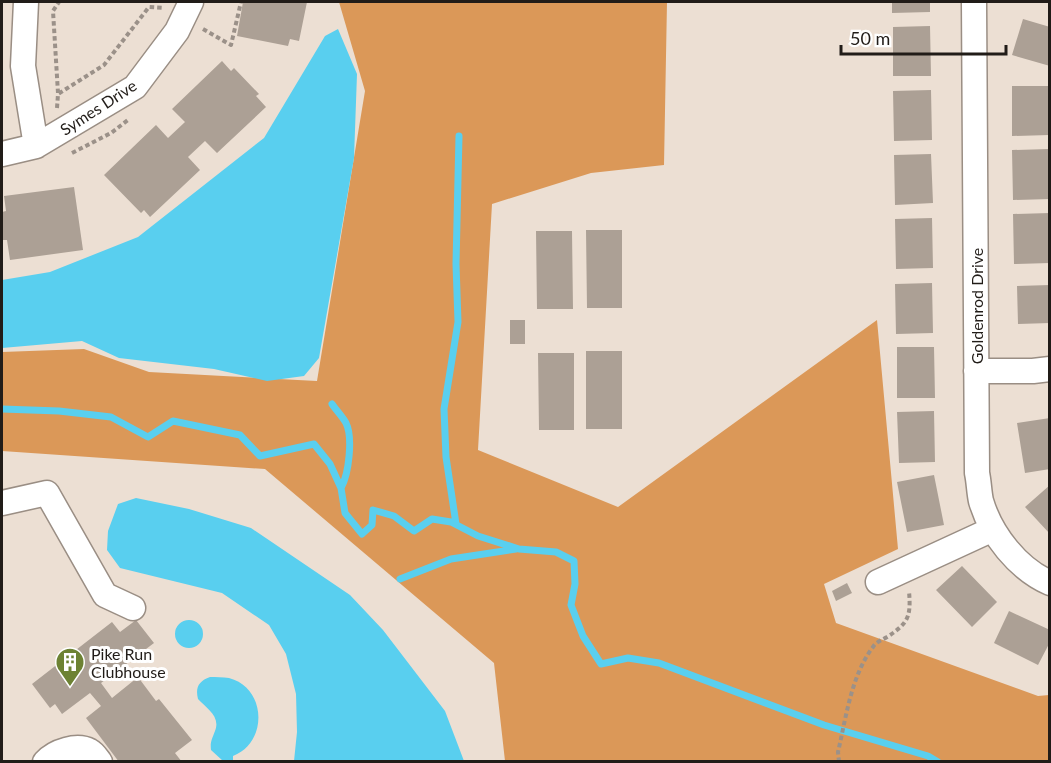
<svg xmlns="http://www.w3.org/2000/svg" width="1051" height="763" viewBox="0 0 1051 763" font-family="Lato,sans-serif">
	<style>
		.forest { fill: #db9858 }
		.water { fill: #59cfef }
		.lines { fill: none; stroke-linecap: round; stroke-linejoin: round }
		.stream { stroke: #59cfef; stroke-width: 7 }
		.building { fill: #aca095 }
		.minor-casing { stroke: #9a8e84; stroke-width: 27 }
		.path { stroke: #9b9189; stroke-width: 4; stroke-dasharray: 4.5 3; stroke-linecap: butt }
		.minor { stroke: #fff; stroke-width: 24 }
		.labels { text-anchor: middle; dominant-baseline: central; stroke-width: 6; stroke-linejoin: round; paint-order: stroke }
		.street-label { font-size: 16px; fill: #211c18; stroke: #fff }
		.poi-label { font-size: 16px; fill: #211c18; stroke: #fff; text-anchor: start }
	</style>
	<rect width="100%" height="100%" fill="#ecdfd3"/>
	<path class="forest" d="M339,2h328l-3,163 -73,8 -99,31 -14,246 140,57 259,-187 21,229 -74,35 12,39 202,73 11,-1v66h-544l-11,-98 -229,-194 -263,-18v-99l82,-3 65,23 168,9 48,-290z"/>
	<path class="water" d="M338,29l19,45 -3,84 -35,200 -15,18 -37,5 -53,-12 -95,-11 -37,-17 -80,7v-68l48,-8 88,-35 126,-99 61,-102z
		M136,498l53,11 62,19 99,67 33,35 62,81 19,50h-170l3,-29 -1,-38 -10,-40 -17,-29 -47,-32 -102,-25 -13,-18 1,-19 10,-27z
		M175 634a14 14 0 1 1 28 0a14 14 0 1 1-28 0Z
		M210,677c6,0 13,0 19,1 38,10 39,65 4,78v5h-10l-12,-11c-1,-8 1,-11 4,-19 6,-15 -9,-23 -17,-32 -3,-12 1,-18 12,-22z"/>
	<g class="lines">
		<path class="stream" d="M332,404c4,6 10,12 14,19 7,14 3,51 -5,65
			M2,409l57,2 52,6 37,20 25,-16 67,14 20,21 54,-12 16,20 11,24 4,25 17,21 10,-9 1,-15 21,6 20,15 18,-12 19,3 27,14 41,13 37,3 18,9 1,23 -4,21 12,31 18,28 27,-6 31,5 165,62 104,31 10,6
			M456,524l-10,-67 -2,-48 14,-87 -2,-58 3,-128
			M400,579l51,-20 65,-10"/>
	</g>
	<path class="building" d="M243,2h64l-8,39 -9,-2 -2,7 -51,-10z
		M892,2h38v10l-38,1z
		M1023,19l27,8v39l-38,-11z
		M930,26l1,50h-38v-49z
		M222,61l9,10 3,-3 25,26 -3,2 10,11 -49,46 -12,-12 -17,16 12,13 -50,47 -6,-7 -3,3 -37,-38 52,-50 12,13 17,-16 -13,-13z
		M1012,86h37v49l-37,1z
		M931,90l1,50 -38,1 -1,-50z
		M1049,149l1,50 -37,1 -1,-50z
		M931,154l2,49 -38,2 -1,-50z
		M74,187l9,63 -73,10 -3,-20h-5v-28l4,-1 -2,-15z
		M1050,213v50l-36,1 -1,-50z
		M932,218l1,50 -37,1 -1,-50z
		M586,230h36v78h-35z
		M536,231h36l1,78h-36z
		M932,283l1,50 -37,1 -1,-50z
		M1050,285v38l-32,1 -1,-38z
		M510,320h15v24h-15z
		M897,347h37l1,51h-38z
		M586,351h36v78h-36z
		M538,353h36v77h-35z
		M934,411l1,51 -36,1 -2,-51z
		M1050,418v51l-25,4 -8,-50z
		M934,475l10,50 -37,7 -10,-50z
		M1050,485v49l-25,-27z
		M962,566l35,36 -25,25 -36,-37z
		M847,583l5,10 -16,8 -4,-10z
		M1009,611l41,19v12l-12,23 -44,-22z
		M136,620l18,23 -53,40 11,15 26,-21 18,24 3,-2 33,41 -17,13 7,9h-63l-33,-44 15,-12 -11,-13 -28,21 -7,-10 -5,4 -18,-24 80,-62 8,10z"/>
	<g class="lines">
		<g class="minor-casing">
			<path id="minor" d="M26,2l-3,64 13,80
				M974,2l3,471c2,9 2,19 4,28 10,34 37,68 69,82
				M2,154l34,-8 99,-59 42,-56 14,-29
				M976,371h57l17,-2
				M2,503l45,-10 58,102 28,13
				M878,582l115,-53
				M45,762c10,-11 32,-18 45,-11 4,2 7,7 10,11"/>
		</g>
		<path class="path" d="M203,29l28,16 10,-43
			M58,93l-5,-82 6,-9
			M57,108l1,-14 46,-29 45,-58 15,1
			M72,153l39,-20 17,-13
			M839,762l-1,-10c8,-34 13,-76 35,-105 3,-5 9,-7 14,-10 22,-14 24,-21 22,-46"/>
		<use href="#minor" class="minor"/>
	</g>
	<defs>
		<g id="building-pin" transform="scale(1.5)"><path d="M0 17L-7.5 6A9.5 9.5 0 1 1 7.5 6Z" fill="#6d8233" stroke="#fff"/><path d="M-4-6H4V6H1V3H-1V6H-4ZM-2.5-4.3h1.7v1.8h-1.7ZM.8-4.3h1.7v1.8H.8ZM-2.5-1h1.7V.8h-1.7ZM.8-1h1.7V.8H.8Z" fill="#fff"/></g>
	</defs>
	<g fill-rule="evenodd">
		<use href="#building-pin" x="70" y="662"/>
	</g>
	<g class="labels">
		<g class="street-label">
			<text transform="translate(98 107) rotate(-33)">Symes Drive</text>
			<text transform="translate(976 306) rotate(-90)">Goldenrod Drive</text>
		</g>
		<g class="poi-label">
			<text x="91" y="653">Pike Run<tspan x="91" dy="18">Clubhouse</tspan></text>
		</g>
	</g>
	<rect width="1051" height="763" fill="none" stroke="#211c18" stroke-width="6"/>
	<path d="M841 45v9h165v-9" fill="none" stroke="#211c18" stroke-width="3"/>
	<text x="850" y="45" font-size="18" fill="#211c18" stroke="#ffffff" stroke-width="4.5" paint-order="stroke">50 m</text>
</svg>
